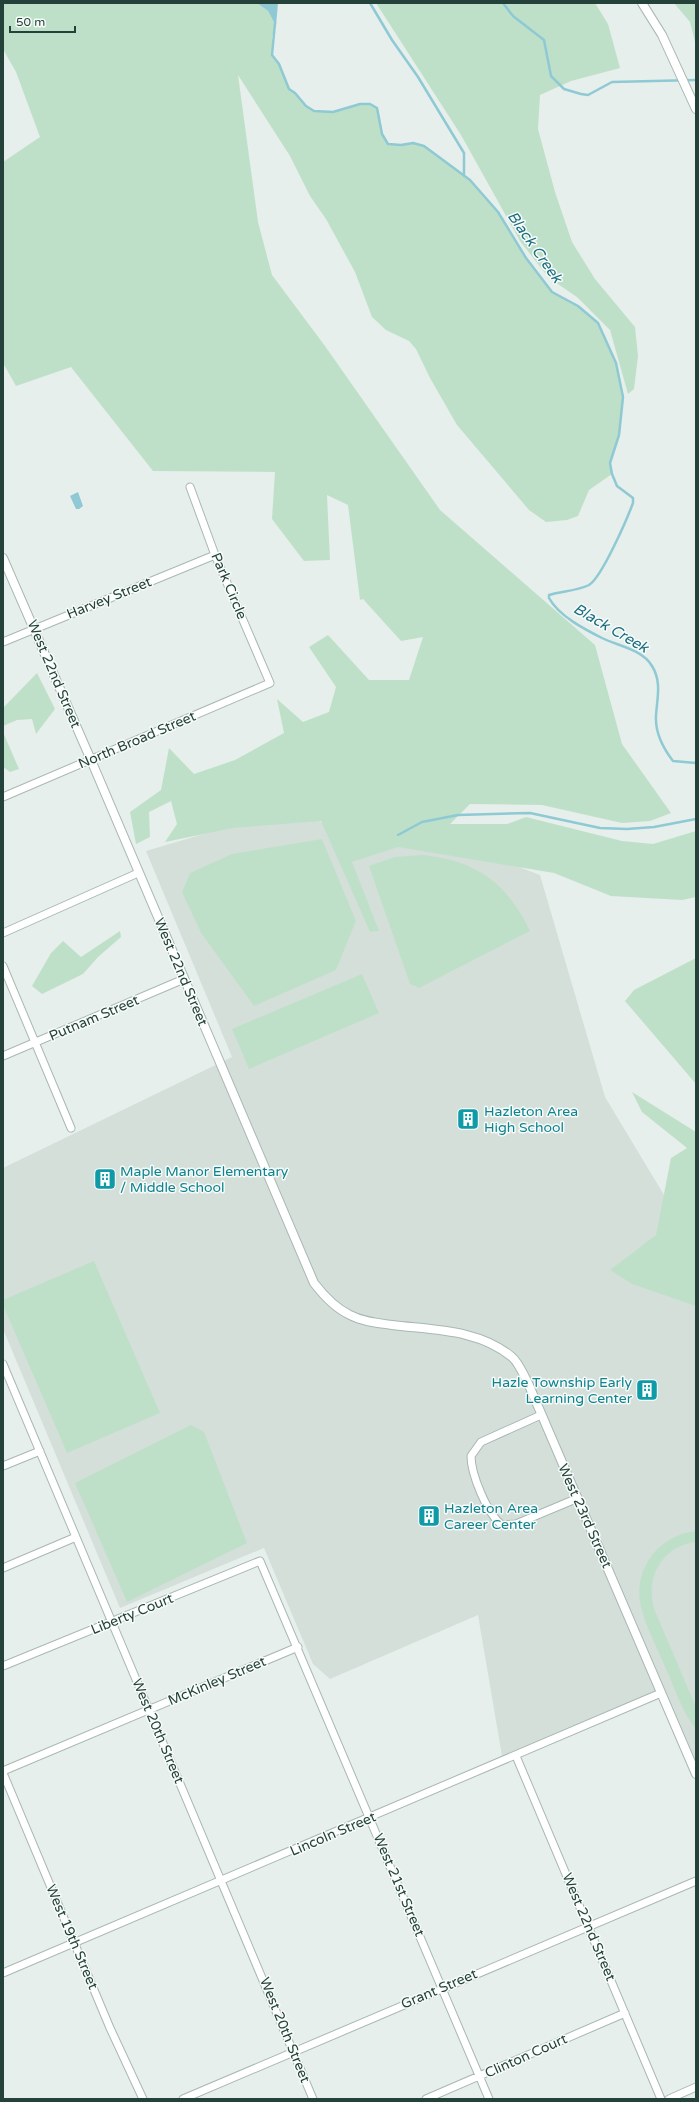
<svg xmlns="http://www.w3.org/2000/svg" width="699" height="2102" viewBox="0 0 699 2102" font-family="'Varela Round',sans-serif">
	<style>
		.built { fill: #d4dfda }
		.green { fill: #bfe0c8 }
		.water { fill: #8ec9d4 }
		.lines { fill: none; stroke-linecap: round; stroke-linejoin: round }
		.stream { stroke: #8ec9d4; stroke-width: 2.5 }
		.minor-casing { stroke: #a8b8b2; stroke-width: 9 }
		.tertiary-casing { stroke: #a8b8b2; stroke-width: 10 }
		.minor { stroke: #fff; stroke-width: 7 }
		.tertiary { stroke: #fff; stroke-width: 8 }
		.labels { text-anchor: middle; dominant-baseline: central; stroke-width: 3; stroke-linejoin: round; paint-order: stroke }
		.street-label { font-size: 14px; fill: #24423a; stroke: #f7fbf9 }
		.culture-label { font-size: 14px; fill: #0d838f; stroke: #f7fbf9; text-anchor: start }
		.water-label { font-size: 15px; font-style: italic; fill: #1c6f80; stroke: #f7fbf9 }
	</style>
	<rect width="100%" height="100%" fill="#e6efeb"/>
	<path class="built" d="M291,808l58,27 91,2 100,38 65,222 91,151v526l-35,-81 -158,69 -25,-147 -148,64 -17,-15 -49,-116 -144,60 -117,-279v-161l229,-111 -86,-206z"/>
	<path class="green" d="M3,3h254l11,8 8,15 -4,11v18l7,9 10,25 6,4 11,13 8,5 19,1 27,-8h10l7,4 5,26 6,10 13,1 12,-2 11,3 46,34 28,32 28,46 26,34 26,14 20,17 18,40 7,34 -4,38 -9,28 2,11 -23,16 -11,26 -11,4 -21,2 -17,-12 -72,-85 -27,-47 -14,-29 -7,-8 -23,-11 -14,-13 -17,-45 -29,-53 -16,-23 -20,-40 -52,-81 20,147 14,53 53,71 115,164 155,135 27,99 49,69 -21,8 -28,2 -80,-18 -72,-1 -20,20h57l19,-7 96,24 31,3 43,-13v66l-14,3 -71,-4 -57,-23 -156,-26 -46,15 27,69 -9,1 -49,-111 -88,7 -68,14 12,-18 -6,-23 -22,11 1,25 -14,7 -6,-32 31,-22 8,-42 25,26 41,-14 49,-27 -7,-34 26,23 26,-10 7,-25 -27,-40 19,-12 41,45h40l14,-43 -22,4 -38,-42 -3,1 -12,-95 -21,-10 3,65 -26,1 -32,-42 3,-47 -122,-1 -82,-104 -55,19 -13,-23v-201l37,-25 -24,-65 -13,-23z
		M376,3h219l13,21 12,44 -49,13 -31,14 -2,34 17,63 17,50 23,37 40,48 3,29 -4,33 -6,5 -18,-64 -33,-33 -28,-19 -29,-37 -59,-106z
		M674,3h22v43l-6,-24z
		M37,673l18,36 -19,25 -4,-15 -15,1 -14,6v-18z
		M3,732l16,37 -9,3 -7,-5z
		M322,839l34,82 -20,49 -82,36 -53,-73 -19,-41 8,-19 42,-19z
		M421,855c54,5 85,26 109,76l-111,57 -9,-4 -41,-118 26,-9z
		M120,931l1,6 -23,20 -15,17 -41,20 -10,-8 19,-33 12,-12 18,16z
		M696,958v126l-71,-83 9,-11z
		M362,974l17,39 -130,56 -17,-40z
		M632,1092l64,40v174l-64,-22 -22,-14 46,-35 15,-77 16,-10 -45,-36z
		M94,1261l66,152 -93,40 -64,-148v-5z
		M191,1425l13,7 43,111 -120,59 -52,-119z
		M696,1531v11c-35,4 -52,38 -41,69l41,96v22c-14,-17 -21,-40 -30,-60 -8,-20 -20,-41 -25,-62 -9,-38 18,-72 55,-76z"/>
	<path class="water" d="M257,3h21l-2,23 -8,-15z
		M78,492l5,14 -4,3h-3l-6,-13z"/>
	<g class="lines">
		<path class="stream" d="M370,3l22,37 26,37 46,76v23
			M503,3l10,13 31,24 7,36 13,13 17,5 7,1 24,-13 84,-2
			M275,23l-3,32 7,9 10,25 6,4 11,13 8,5 19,1 27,-8h10l7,4 5,26 6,10 13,1 12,-2 11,3 46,34 28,32 28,46 26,34 26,14 20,17 18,40 7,34 -4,38 -9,28 2,11 5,12 16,12v5c-6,16 -31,74 -44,82 -12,6 -27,6 -40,10v3c10,18 35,31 53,40 16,8 40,11 50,28 10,16 5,32 4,50 -1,17 7,32 17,45l23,2
			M398,835l24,-13 36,-7 72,-2 70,15 27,1 27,-2 42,-8"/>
		<g class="minor-casing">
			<path id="minor" d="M3,642l212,-87
				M3,797l267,-114 -55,-128 -25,-68
				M3,933l135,-60
				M3,966l68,162
				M3,1056l181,-77
				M3,1364l310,735
				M541,1415l-60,27 -10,14c0,18 16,58 31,69l14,-1 62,-26
				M3,1466l37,-15
				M3,1568l73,-31
				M3,1666l257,-105 229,538
				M516,1756l145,343
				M3,1771l295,-124
				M3,1773l107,255 33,71
				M3,1973l658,-280
				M183,2099l513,-218
				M426,2099l199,-86
				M669,2099l27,-12"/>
		</g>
		<g class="tertiary-casing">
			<path id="tertiary" d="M642,3l20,32 34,74
				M3,558l88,202 223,523c10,13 21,25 36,32 13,7 28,8 42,10 40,5 87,4 120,32 7,6 11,17 16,26l168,391"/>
		</g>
		<use href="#minor" class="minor"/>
		<use href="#tertiary" class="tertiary"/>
	</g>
	<defs>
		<g id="building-square" transform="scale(1.15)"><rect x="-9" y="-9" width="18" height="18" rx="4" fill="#0f9aa8" stroke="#f7fbf9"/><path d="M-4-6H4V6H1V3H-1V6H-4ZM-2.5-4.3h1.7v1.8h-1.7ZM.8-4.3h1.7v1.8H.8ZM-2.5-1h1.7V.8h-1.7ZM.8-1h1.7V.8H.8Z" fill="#fff"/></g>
	</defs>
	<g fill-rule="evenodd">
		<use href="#building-square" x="468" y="1119"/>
		<use href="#building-square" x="105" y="1179"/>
		<use href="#building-square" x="647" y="1390"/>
		<use href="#building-square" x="429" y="1516"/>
	</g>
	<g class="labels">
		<g class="street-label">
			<text transform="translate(229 586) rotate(67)">Park Circle</text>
			<text transform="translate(109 598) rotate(-22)">Harvey Street</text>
			<text transform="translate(54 674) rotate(67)">West 22nd Street</text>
			<text transform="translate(137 740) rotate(-23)">North Broad Street</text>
			<text transform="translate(181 972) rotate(67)">West 22nd Street</text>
			<text transform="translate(94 1018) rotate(-23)">Putnam Street</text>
			<text transform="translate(585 1516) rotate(66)">West 23rd Street</text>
			<text transform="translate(132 1614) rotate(-22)">Liberty Court</text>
			<text transform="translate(217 1681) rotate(-23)">McKinley Street</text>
			<text transform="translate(158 1731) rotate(67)">West 20th Street</text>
			<text transform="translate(333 1834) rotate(-23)">Lincoln Street</text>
			<text transform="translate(399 1885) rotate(67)">West 21st Street</text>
			<text transform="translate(589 1927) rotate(67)">West 22nd Street</text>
			<text transform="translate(72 1937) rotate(67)">West 19th Street</text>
			<text transform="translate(439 1989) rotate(-23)">Grant Street</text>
			<text transform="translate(285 2030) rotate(68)">West 20th Street</text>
			<text transform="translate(526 2056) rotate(-24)">Clinton Court</text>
		</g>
		<g class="culture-label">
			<text x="484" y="1111">Hazleton Area<tspan x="484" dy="16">High School</tspan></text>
			<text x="120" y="1171">Maple Manor Elementary<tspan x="120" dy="16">/ Middle School</tspan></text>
			<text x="632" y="1382" text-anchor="end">Hazle Township Early<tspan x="632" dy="16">Learning Center</tspan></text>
			<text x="444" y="1508">Hazleton Area<tspan x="444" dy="16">Career Center</tspan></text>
		</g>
		<g class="water-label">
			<text transform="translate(535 247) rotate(55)">Black Creek</text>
			<text transform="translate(611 628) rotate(30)">Black Creek</text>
		</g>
	</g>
	<rect width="699" height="2102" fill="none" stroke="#24423a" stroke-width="8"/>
	<path d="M10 26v6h65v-6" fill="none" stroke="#24423a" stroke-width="2"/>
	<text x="16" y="26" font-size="12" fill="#24423a" stroke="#f7fbf9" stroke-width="3" paint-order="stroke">50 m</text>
</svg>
